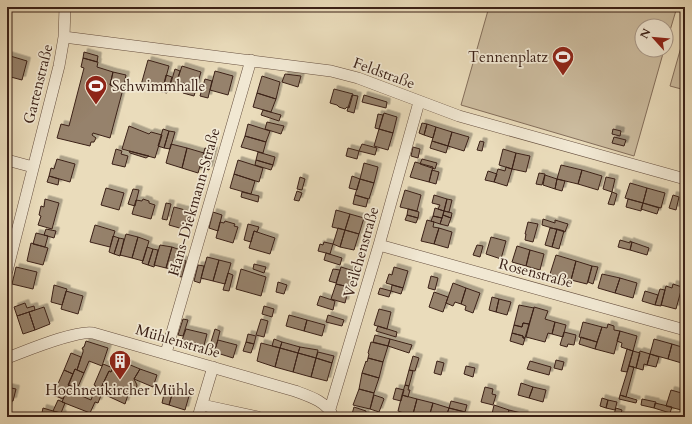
<svg xmlns="http://www.w3.org/2000/svg" width="692" height="424" viewBox="0 0 692 424" font-family="Cardo,serif">
	<style>
		.green { fill: #ccbc9f; stroke: #846e5b }
		.building { fill: #96826c; stroke: #3b2117; filter: url(#shadow) }
		.lines { fill: none; stroke-linecap: round; stroke-linejoin: round }
		.street-casing { stroke: #675040; stroke-width: 12 }
		.street { stroke: #f1e8d3; stroke-width: 11 }
		.labels { text-anchor: middle; dominant-baseline: central; stroke-width: 3.5; stroke-linejoin: round; paint-order: stroke }
		.poi-label { font-size: 15px; fill: #3b2117; stroke: #f1e8d3; text-anchor: end }
		.street-label { font-size: 15px; fill: #3b2117; stroke: #f1e8d3 }
	</style>
	<defs>
		<filter id="shadow"><feDropShadow dx="3.5" dy="-3.5" stdDeviation="0" flood-color="#0004"/></filter>
	</defs>
	<rect width="100%" height="100%" fill="#eadcbb"/>
	<filter id="stains"><feTurbulence type="fractalNoise" baseFrequency=".005" numOctaves="4"/><feColorMatrix values="0 0 0 0 .2 0 0 0 0 .09 0 0 0 0 .02 0 0 0 .5 -.17"/></filter>
	<radialGradient id="worn" r=".72"><stop offset=".6" stop-color="#630" stop-opacity="0"/><stop offset="1" stop-color="#630" stop-opacity=".3"/></radialGradient>
	<path class="green" d="M489,7h188l-11,37v-18h-24v24h22l-30,106 -173,-51z
		M685,33v57l-15,-4z"/>
	<path class="building" d="M84,52l14,4 -1,6 -14,-4z
		M7,55l20,6 -5,19 -15,-4z
		M83,58l15,4 -1,5 16,5 -3,13 13,4 -13,49 -17,-5 -1,2 4,3 -2,4h-3l-1,4 -33,-8 4,-14 8,2 15,-58 -3,-1z
		M148,60l21,6 -7,26 -21,-7z
		M182,66l19,6 -7,24 -11,-3 3,-9 -9,-3z
		M175,69l5,2 -5,16 -5,-1z
		M215,71l18,5 -5,19 -18,-5z
		M113,72l13,3 -3,14 -13,-4z
		M285,74l16,2 -3,11 -16,-5z
		M166,75l6,2 -5,16 -5,-1z
		M262,76l18,6 -4,17 -19,-6z
		M205,79l7,2 -4,17 -8,-2z
		M334,89l19,5 -4,14 -2,-1 -2,2 -6,-2 -2,-2 -7,-2z
		M257,93l19,6 -5,13 -18,-5z
		M352,95l6,1 -4,17 -7,-2z
		M364,95l23,7 -1,6 -24,-6z
		M263,110l18,5 -2,6 -18,-6z
		M384,113l13,4 -4,16 -14,-4z
		M378,114l5,1 -4,14 -4,-1z
		M267,122l17,4 -3,8 -16,-5z
		M422,123l5,1 -3,11 -5,-2z
		M248,124l22,7 -4,11 -21,-6z
		M427,124l9,3 -3,11 -9,-3z
		M129,126l20,8 2,-2 11,3 -7,23 -33,-9z
		M436,127l16,5 -4,14 -16,-5z
		M163,129l6,2 -5,17 -6,-2z
		M379,129l14,4 -5,17 -14,-4z
		M613,129l8,2 -1,5 -8,-2z
		M169,131l6,1 -5,17 -6,-1z
		M452,132l17,5 -5,14 -16,-5z
		M245,136l21,6 -3,11 -22,-6z
		M614,137l12,3 -2,6 -12,-3z
		M432,141l16,5 -2,7 -16,-5z
		M480,141l4,1 -2,9 -5,-1z
		M171,144l16,4 -5,20 -16,-5z
		M362,144l15,4 -2,7 -16,-4z
		M413,147l7,2 -2,9 -7,-2z
		M187,148l17,5 -6,20 -16,-5z
		M205,148l9,3 -5,19 -9,-3z
		M348,148l11,3 -2,8 -11,-3z
		M116,149l6,2 -1,3 7,2 -3,11 -13,-3z
		M503,149l13,4 -4,16 -13,-4z
		M129,151l20,5 -3,2 -16,-5z
		M258,152l17,5 -2,8 -17,-5z
		M516,153l14,3 -4,16 -14,-3z
		M57,159l18,5 -5,18 -21,-6 2,-8 3,1z
		M422,159l15,4 -2,6 -15,-5z
		M238,160l25,8 -4,14 -25,-8z
		M256,160l17,5 -2,5 -16,-5z
		M415,162l18,5 -4,15 -19,-5z
		M364,163l14,4 -4,16 -14,-4z
		M561,165l21,5 -4,14 -21,-5z
		M506,167l6,2 -5,17 -13,-4 4,-13 7,2z
		M432,170l7,2 -3,12 -7,-2z
		M582,170l20,6 -4,14 -20,-6z
		M488,171l9,3 -3,8 -9,-2z
		M539,173l6,1 -3,11 -6,-1z
		M234,174l21,7 -4,13 -21,-6z
		M545,175l12,4 -2,10 -12,-4z
		M49,176l10,3 -1,6 -11,-3z
		M352,176l8,3 -3,11 -8,-2z
		M300,177l5,2 -3,11 -5,-1z
		M606,177l9,2 -3,13 -9,-3z
		M360,179l14,4 -5,16 -14,-4z
		M557,179l8,2 -3,10 -7,-2z
		M630,183l17,5 -4,15 -18,-5z
		M106,188l18,5 -5,17 -18,-5z
		M647,188l18,5 -4,15 -18,-5z
		M133,189l6,1 -4,16 -7,-2z
		M405,190l16,5 -4,16 -17,-4z
		M297,191l5,2 -3,8 -5,-1z
		M242,192l17,4 -1,6 -17,-5z
		M612,192l5,2 -3,11 -6,-1z
		M355,195l13,4 -2,8 -13,-3z
		M434,195l13,4 -3,12 -6,-2 2,-4 -8,-2z
		M673,195l6,2 -3,13 -7,-2z
		M45,199l14,4 -7,26 -14,-4 3,-9 -2,-1 2,-9 3,1z
		M143,199l6,2v2l6,2 -4,14 -19,-5 4,-14 6,1z
		M447,199l5,1 -3,12 -5,-1z
		M628,199l15,4 -2,8 -15,-4z
		M166,203l5,1 -4,16 -5,-1z
		M643,203l16,5 -2,6 -16,-5z
		M174,207l15,4 -6,18 -14,-4z
		M435,208l9,3 -2,7 -9,-2z
		M408,209l11,3 -1,6 -11,-3z
		M336,210l14,4 -5,16 -13,-3z
		M444,211l8,2 -1,5 -8,-3z
		M213,212l9,3 -4,16 -9,-3z
		M350,214l14,4 -5,16 -14,-4z
		M407,215l11,3 -2,5 -11,-3z
		M443,215l8,3 -3,8 -8,-2z
		M433,216l9,2 -2,6 -9,-3z
		M543,219l12,4v-3l13,4 -3,8 -23,-7z
		M427,220l7,2 -1,5 6,1 -5,16 -13,-3z
		M225,221l10,3 -1,2 4,1 -5,16 -17,-5 4,-16 4,1z
		M528,222l10,2 -5,18 -8,-2 1,-6h-1z
		M248,224l11,3 -2,5 -3,-1 -3,11 -7,-2z
		M95,225l20,6 -5,16 -20,-5z
		M338,228l7,2 -5,17 -7,-3z
		M439,228l13,4 -4,16 -14,-4z
		M550,228l7,1 -5,18 -7,-2z
		M46,229l10,2 -2,7 -10,-3z
		M557,229l7,2 -5,18 -7,-2z
		M345,230l14,4 -5,16 -14,-3z
		M254,231l21,7 -5,16 -21,-6z
		M36,233l12,3 -3,11 -12,-3z
		M126,234l12,3 -6,21 -12,-3z
		M113,236l6,2 -5,16 -5,-2z
		M138,237l11,4 -6,20 -11,-3z
		M491,237l15,4 -5,18 -15,-5z
		M119,238l5,1 -4,17 -6,-2z
		M620,240l10,3v-2l2,1 -2,8 -12,-3z
		M324,242l9,2 -3,10 -12,-3 2,-7 3,1z
		M632,242l17,6 -2,7 -17,-5z
		M31,243l17,5 -5,17 -16,-4z
		M160,245l12,2 -6,21 -12,-3z
		M477,245l6,1 -3,11 -7,-2z
		M517,246l13,4 -4,16 -14,-4z
		M147,247l6,2 -5,16 -6,-2z
		M172,247l11,4 -5,20 -12,-3z
		M153,249l5,1 -4,17 -6,-2z
		M530,250l14,4 -4,16 -14,-4z
		M326,253l16,5 -2,7 -16,-5z
		M556,255l20,6 -5,19 -21,-6z
		M207,257l12,3 -6,21 -12,-3z
		M181,259l5,2 -4,16 -6,-1z
		M219,260l12,3 -6,21 -12,-3z
		M576,261l16,5 -5,18 -16,-4z
		M254,264l12,3 -2,6 -11,-4z
		M198,265l6,1 -4,17 -6,-2z
		M592,266l6,1 -5,17 -5,-2z
		M16,267l21,5 -4,17 -21,-5z
		M341,267l13,4 -5,16 -13,-3z
		M394,267l14,4 -5,17 -17,-5 3,-9 3,1z
		M241,269l25,8 -5,19 -25,-7z
		M333,269l7,1 -4,13 -7,-2z
		M228,273l5,2 -4,16 -6,-1z
		M602,274l18,4 -5,15 -17,-5z
		M431,276l7,2 -3,12 -7,-2z
		M620,278l17,5 -4,15 -18,-5z
		M278,282l9,3 -3,9 -8,-2z
		M453,283l13,5 -5,16 -6,-2 -2,4 -7,-3z
		M336,284l13,3 -4,16 -14,-4z
		M673,284l9,3 -6,22 -15,-4 5,-19 6,2z
		M54,285l13,4 -5,16 -11,-3z
		M392,285l11,3 -2,6 -10,-3z
		M380,288l11,3 -2,6 -11,-3z
		M466,288l14,5 -7,20 -8,-3 1,-4 -5,-2z
		M660,289l5,1 -4,16 -6,-1z
		M66,291l17,5 -5,18 -17,-5z
		M645,291l13,4 -3,10 -13,-4z
		M434,292l14,5 -5,15 -14,-5z
		M320,296l15,5 -2,9 -16,-5z
		M492,297l7,2 -3,13 -7,-2z
		M499,299l12,3 -4,13 -11,-3z
		M25,303l2,5 7,-2 1,4 -18,6 -3,-9z
		M519,305l15,3 -5,16 -6,-1 -1,4 -8,-2z
		M264,306l10,3 -2,8 -10,-3z
		M44,307l6,17 -15,6 -6,-18z
		M534,307l14,4 -3,8 10,3 -3,12 -4,-1 -3,9 -19,-5z
		M379,309l12,3 -4,17 -13,-4z
		M29,312l6,18 -12,4 -6,-18z
		M289,315l18,5 -3,11 -18,-5z
		M328,315l16,5 -2,6 -16,-4z
		M183,319l5,1 -5,16 -5,-1z
		M261,319l7,2 -4,16 -8,-2z
		M307,320l18,5 -3,11 -18,-5z
		M555,322l11,3 -3,12 -11,-3z
		M583,322l19,5 -5,15 -18,-5z
		M523,323l6,1 -4,14h-2v-2l-11,-3 2,-8 8,2z
		M608,324l6,2v4l6,1 -6,23 -19,-5 7,-22 5,1z
		M378,326l19,6 -1,5 -20,-6z
		M186,329l21,5 -4,15 -22,-6z
		M215,329l5,2 -4,16 -6,-2z
		M620,331l17,5 -4,15 -12,-4 1,-4 -5,-2z
		M564,332l12,3 -2,10 -6,-1 -1,3 -7,-2z
		M512,333l11,3v2h2l-2,7 -13,-4z
		M248,334l8,2 -2,8 -8,-2z
		M375,335l15,4 -2,7 -15,-4z
		M581,337l16,5 -2,7 -16,-5z
		M274,339l8,3 -2,6 -8,-2z
		M390,339l22,6 -3,8 -21,-7z
		M654,339l18,5 -4,15 -18,-5z
		M218,340l19,5 -4,13 -19,-6z
		M86,341l22,7 -6,18 -13,-5 -5,12 -7,-3 6,-18v-3h-1l1,-2h1z
		M246,342l8,2 -3,9 -8,-2z
		M282,342l18,5 -2,6 -18,-5z
		M371,342l17,4 -5,16 -15,-4 1,-4 -1,-1z
		M261,343l19,5 -5,19 -18,-6z
		M672,344l13,4v16l-17,-5z
		M300,347l18,3 -2,8 -18,-5z
		M280,348l18,5 -5,19 -18,-5z
		M627,349l6,2 -6,21 -6,-1z
		M633,351l7,2 -4,15 -7,-2z
		M640,351l10,3 -3,11 -3,-1 -1,6 -7,-2z
		M318,352l16,4 -2,7 -16,-5z
		M71,353l10,4 -4,13 -2,-1 -2,5 -9,-4z
		M298,353l18,5 -5,19 -18,-5z
		M650,354l9,3 -3,10 -9,-2z
		M413,356l6,2 -4,13 -6,-1z
		M316,358l16,5 -5,18 -16,-4z
		M368,358l15,4 -4,16 -17,-5 4,-12 1,1z
		M116,359l24,10 -6,10 3,6 -1,4 -4,5 -4,1 -3,9 -26,-12 10,-21 2,1z
		M556,360l8,2 -2,8 -8,-2z
		M437,361l7,2 -3,12 -7,-2z
		M530,361l21,6 -2,8 -22,-6z
		M103,364l10,4 -2,4 -2,-1 -10,21 3,1 -4,10 -3,-1 -5,11 -28,-11 7,-17 8,4 -2,4 16,7 5,-14 -2,-1z
		M466,366l9,2 -2,9 -9,-3z
		M629,366l5,1 -8,30 -6,-2z
		M75,369l9,4 -7,16 -9,-4z
		M140,369l17,6 -4,12 -19,-8z
		M64,370l9,4 -10,25 -10,-4z
		M409,370l4,1 -4,15 -4,-1z
		M362,373l17,5 -5,15 -15,-4z
		M521,383l12,4 -4,11 -11,-3z
		M405,385l4,1 -1,4h2l-2,7 -6,-2z
		M7,387l9,2 -3,12h-3l-3,10z
		M485,387l8,2 -1,5 4,1 -3,10 -12,-3z
		M533,387l13,3 -3,12 -14,-4z
		M396,388l8,2 -3,11 -8,-2z
		M359,389l15,4 -4,16 -17,-4z
		M167,390l6,1 -4,14 -7,-2 2,-9z
		M671,390l14,4v17l-19,-5z
		M173,391l16,5 -4,14 -16,-5z
		M374,395l9,3 1,1 -5,13 -9,-3z
		M402,395l15,4 -4,15 -3,-1 -1,2 -11,-4z
		M620,395l17,5 -1,3 -17,-4z
		M602,398l6,2 -2,8 -6,-2z
		M417,399l16,4 -4,14h-11v-2l-5,-1z
		M642,399l14,3 -2,6 -13,-3z
		M58,400l7,3 -4,10 -8,-2z
		M608,400l9,2 -2,8 -9,-2z
		M451,401l16,4 -2,7 -16,-4z
		M433,403l16,5 -3,9h-17z
		M655,403l17,4 -2,6 -16,-5z
		M494,405l15,5 -2,7 -15,-3z
		M354,407l12,4 -1,6 -13,-3z
		M43,408l20,6 -1,3h-21z
		M449,408l16,4 -2,5h-17z
		M616,408l6,2 -2,7h-7z
		M509,410l16,4 -1,3h-17z"/>
	<g class="lines">
		<g class="street-casing">
			<path id="street" d="M64,37l267,34 27,7 101,38 226,63
				M7,160l26,7
				M379,245l306,85
				M7,271l52,-205 5,-29 1,-30
				M166,353l85,-293
				M7,358c19,-7 68,-28 86,-25l202,58c14,5 33,11 38,26
				M202,405l56,12
				M330,409l49,-164 40,-143
				M198,417l15,-50"/>
		</g>
		<use href="#street" class="street"/>
	</g>
	<defs>
		<g id="stadium-pin" transform="scale(1.15)"><path d="M0 17L-7.5 6A9.5 9.5 0 1 1 7.5 6Z" fill="#8f2418" stroke="#f1e8d3"/><path d="M0-5a6.5 5 0 1 0 0 10a6.5 5 0 1 0 0-10ZM-3.5-1.8h7v3.6h-7Z" fill="#fff"/></g>
		<g id="building-pin" transform="scale(1.15)"><path d="M0 17L-7.5 6A9.5 9.5 0 1 1 7.5 6Z" fill="#8f2418" stroke="#f1e8d3"/><path d="M-4-6H4V6H1V3H-1V6H-4ZM-2.5-4.3h1.7v1.8h-1.7ZM.8-4.3h1.7v1.8H.8ZM-2.5-1h1.7V.8h-1.7ZM.8-1h1.7V.8H.8Z" fill="#fff"/></g>
	</defs>
	<g fill-rule="evenodd">
		<use href="#stadium-pin" x="563" y="57"/>
		<use href="#stadium-pin" x="96" y="86"/>
		<use href="#building-pin" x="120" y="361"/>
	</g>
	<g class="labels">
		<g class="poi-label">
			<text x="548" y="57">Tennenplatz</text>
			<text x="112" y="86" text-anchor="start">Schwimmhalle</text>
			<text x="120" y="390" text-anchor="middle">Hochneukircher Mühle</text>
		</g>
		<g class="street-label">
			<text transform="translate(384 73) rotate(20)">Feldstraße</text>
			<text transform="translate(38 84) rotate(-76)">Gartenstraße</text>
			<text transform="translate(194 202) rotate(-74)">Hans-Diekmann-Straße</text>
			<text transform="translate(361 252) rotate(-74)">Veilchenstraße</text>
			<text transform="translate(536 273) rotate(15)">Rosenstraße</text>
			<text transform="translate(178 341) rotate(16)">Mühlenstraße</text>
		</g>
	</g>
	<rect width="692" height="424" fill="none" stroke="#eadcbb" stroke-width="24"/>
	<rect x="8" y="8" width="676" height="408" fill="none" stroke="#3b2117" stroke-width="2"/>
	<rect x="12" y="12" width="668" height="400" fill="none" stroke="#3b2117"/>
	<g transform="translate(654 38) rotate(297)"><circle r="19" fill="#f1e8d3" stroke="#a89888"/>
	<path d="M0-3L7 15L0 10L-7 15Z" fill="#8f2418"/>
	<text y="-6" font-size="11" font-weight="bold" text-anchor="middle" fill="#3b2117">N</text>
	</g>
	<rect width="100%" height="100%" filter="url(#stains)"/>
	<rect width="100%" height="100%" fill="url(#worn)"/>
</svg>
